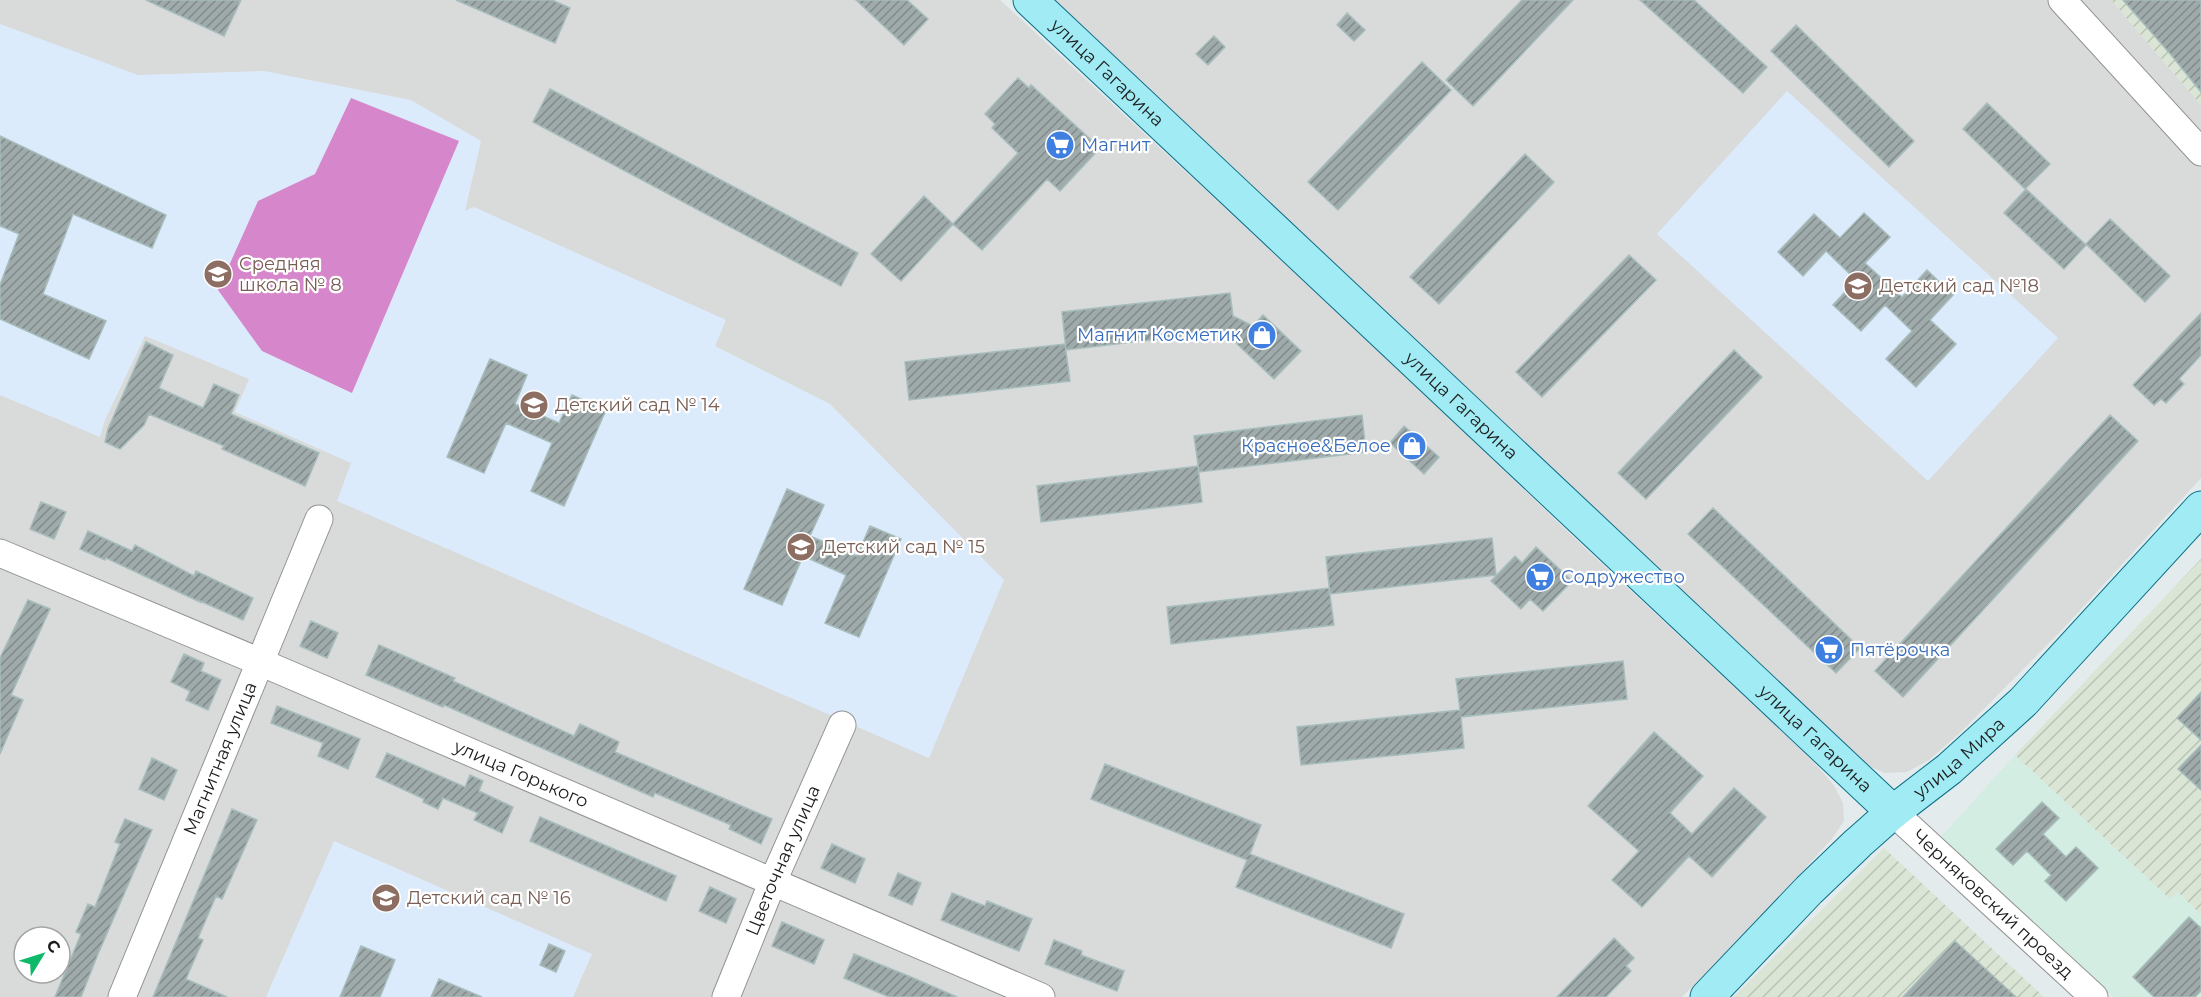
<svg xmlns="http://www.w3.org/2000/svg" width="2201" height="997" viewBox="0 0 2201 997" font-family="Montserrat,sans-serif">
	<style>
		.residential { fill: #d9dada; fill-rule: evenodd }
		.commercial { fill: #d3ede2 }
		.industrial { fill: url(#industrial-furrows) }
		.education { fill: #dcebfc }
		.pitch { fill: #d686ca }
		.building { fill: url(#building-hatch); stroke: #a6bdbc; stroke-width: 1.5 }
		.lines { fill: none; stroke-linecap: round; stroke-linejoin: round }
		.minor-casing { stroke: #939393; stroke-width: 29 }
		.major-casing { stroke: #0c6f88; stroke-width: 35 }
		.minor { stroke: #fff; stroke-width: 27 }
		.major { stroke: #a1ebf4; stroke-width: 33 }
		.labels { text-anchor: middle; dominant-baseline: central; stroke-width: 4.5; stroke-linejoin: round; paint-order: stroke }
		.street-label { font-size: 18px; fill: #1c1c1c; stroke: #fff }
		.shop-label { font-size: 18px; fill: #366cbe; stroke: #fff; text-anchor: start }
		.education-label { font-size: 18px; fill: #785e54; stroke: #fff; text-anchor: start }
	</style>
	<defs>
		<pattern id="industrial-furrows" width="10" height="10" patternUnits="userSpaceOnUse" patternTransform="scale(1.5)"><rect width="10" height="10" fill="#dae5d5"/><path d="M-1 1l2-2M0 10L10 0M9 11l2-2" fill="none" stroke="#bac4b6"/></pattern>
		<pattern id="building-hatch" width="6" height="6" patternUnits="userSpaceOnUse" patternTransform="scale(1.5)"><rect width="6" height="6" fill="#9fabaa"/><path d="M-1 1l2-2M0 6l6-6M5 7l2-2" fill="none" stroke="#818a8a"/></pattern>
	</defs>
	<rect width="100%" height="100%" fill="#e3ebed"/>
	<path class="residential" d="M0,0h1000l349,323 235,224 226,211 23,26 10,19 1,18 -13,19 -79,86 -70,71h-1682zM24,937h36v36h-36z
		M1051,0h1060l90,105v373l-140,153 -99,100 -33,29 -22,12 -22,1 -16,-7 -56,-50 -393,-372z"/>
	<path class="commercial" d="M2015,755l155,144 8,-7 23,23v82h-88l-173,-159z"/>
	<path class="industrial" d="M2111,0h90v105z
		M2201,559v356l-23,-23 -8,7 -155,-144z
		M1884,848l160,149h-310z"/>
	<path class="education" d="M0,24l138,51 126,-4 147,29 70,41 -16,70 9,-4 252,113 -11,26 115,58 174,176 -75,178 -592,-257 14,-38 -116,-51 14,-33 -104,-43 -40,84 -5,17 -100,-42z
		M1787,91l271,247 -130,143 -271,-247z
		M334,841l258,113 -19,43h-307z"/>
	<path class="pitch" d="M351,98l108,43 -107,252 -90,-42 -44,-61 40,-89 57,-27z"/>
	<path class="building" d="M146,0h95l-17,36z
		M456,0h96l18,8 -15,35z
		M856,0h51l21,19 -24,26z
		M1522,0h51l-100,106 -27,-26z
		M1640,0h54l73,67 -24,26z
		M2123,0h78v92l-29,-36z
		M1347,13l18,17 -11,11 -17,-16z
		M1796,25l118,116 -25,26 -118,-116z
		M1214,36l11,11 -17,18 -12,-11z
		M1422,62l29,28 -113,120 -30,-28z
		M1018,78l11,10 2,-3 69,63 -40,43 -13,-12 -65,71 -29,-26 65,-71 -26,-25 3,-4 -10,-10z
		M550,89l308,164 -17,33 -308,-164z
		M1987,103l63,61 -25,25 -62,-60z
		M0,136l166,79 -14,33 -79,-34 -30,80 63,27 -17,38 -89,-40v-34l19,-51 -19,-8z
		M1525,154l29,28 -115,122 -29,-27z
		M2026,189l60,56 -22,24 -60,-56z
		M924,196l29,28 -52,57 -30,-27z
		M1864,213l26,24 -25,26 37,34 25,-27 26,25 -23,25 26,24 -40,43 -30,-28 26,-28 -27,-26 -24,26 -28,-26 23,-25 -30,-29 -23,25 -25,-24 36,-38 26,24z
		M2110,219l60,57 -25,26 -59,-58z
		M1629,255l27,25 -114,117 -26,-25z
		M1230,293l3,23 20,10 10,-11 38,36 -27,28 -37,-35 -2,-14 -169,20 -4,-38z
		M2201,313v42l-22,24 5,5 -18,19 -5,-4 -7,6 -21,-20z
		M146,342l27,13 -14,33 44,20 11,-24 25,11 -8,19 88,39 -14,33 -83,-37 2,-3 -75,-32 -5,11 -24,24 -15,-7 3,-13z
		M1065,344l5,37 -161,19 -4,-38z
		M1734,350l28,27 -116,122 -28,-26z
		M490,359l37,16 -12,29 44,19 13,-28 34,15 -42,96 -33,-15 21,-48 -46,-20 -22,50 -37,-16z
		M1362,415l4,37 -167,20 -5,-36z
		M2110,415l28,26 -235,256 -28,-26z
		M1404,426l35,31 -15,17 -34,-31z
		M1198,466l4,36 -161,20 -4,-36z
		M787,489l37,16 -14,31 47,20 13,-30 31,13 -42,98 -34,-14 21,-48 -43,-19 -21,49 -38,-16z
		M41,502l25,10 -12,27 -24,-10z
		M1713,508l147,140 -24,25 -148,-139z
		M88,531l44,20 3,-6 59,31 2,-5 57,27 -10,22 -43,-19v1l-94,-44 -1,2 -25,-11z
		M1492,538l4,37 -166,19 -4,-37z
		M1536,547l36,34 -29,30 -13,-12 -9,10 -30,-28 24,-25 7,7z
		M1329,588l5,37 -163,19 -4,-37z
		M28,600l22,9 -39,86 12,5 -23,54v-96z
		M311,621l27,12 -11,25 -27,-12z
		M379,645l76,33 -2,3 121,55 6,-12 39,18 -4,10 157,67 -11,25 -32,-15 2,-4 -76,-32 -2,4 -209,-92 -1,2 -77,-32z
		M184,654l20,9 -3,8 20,9 -13,30 -22,-10 4,-9 -19,-9z
		M1623,661l4,38 -166,18 3,31 -163,17 -4,-38 163,-17 -4,-31z
		M2201,692v48l-24,-22z
		M277,706l83,33 -12,30 -30,-13 5,-13 -52,-20z
		M1654,732l49,44 -33,37 22,21 42,-46 32,29 -54,60 -23,-21 -47,51 -30,-27 27,-29 -51,-45z
		M2201,745v45l-23,-21z
		M387,753l78,34 5,-12 13,6 -4,10 34,16 -11,26 -28,-13 4,-7 -35,-15 -5,11 -15,-7 1,-3 -48,-22z
		M152,758l25,12 -13,30 -25,-11z
		M1105,764l156,61 -11,29 154,60 -13,34 -155,-61 11,-27 -156,-61z
		M2042,802l17,16 -16,16 23,23 10,-10 22,21 -32,33 -21,-20 6,-6 -24,-24 -14,14 -17,-16z
		M232,809l25,11 -35,79 -6,-3 -18,42 5,2 -17,39 41,18h-74z
		M540,817l136,59 -10,25 -136,-60z
		M125,819l27,11 -54,124 -17,43h-26l26,-63 -5,-2 12,-28 7,3 25,-63 -5,-2z
		M832,844l33,15 -10,24 -34,-15z
		M898,873l23,10 -9,22 -23,-10z
		M710,887l26,12 -10,24 -27,-12z
		M952,893l33,13 2,-5 45,18 -13,32 -78,-31z
		M2189,917l12,11v63l-6,6h-41l-21,-20z
		M782,922l42,18 -10,24 -42,-18z
		M1614,938l20,20 -8,8 5,5 -25,26h-49z
		M1054,940l28,11 -1,4 43,16 -7,20 -72,-27z
		M1955,941l61,56h-113z
		M549,944l16,7 -9,21 -16,-7z
		M361,946l34,14 -15,37h-40z
		M854,954l57,23 46,20h-68l-45,-19z
		M439,979l43,18h-51z"/>
	<g class="lines">
		<g class="minor-casing">
			<g id="minor">
				<path d="M2062,0l139,152"/>
				<path id="s1" d="M0,553l260,109 781,335"/>
				<path id="s2" d="M1893,812l201,185"/>
				<path id="s3" d="M122,997l197,-478"/>
				<path id="s4" d="M726,997l47,-116 69,-156"/>
			</g>
		</g>
		<g class="major-casing">
			<g id="major">
				<path id="s5" d="M1030,0l863,812"/>
				<path id="s6" d="M1707,997l102,-107 49,-47 35,-31 56,-43 74,-67 178,-194"/>
			</g>
		</g>
		<use href="#minor" class="minor"/>
		<use href="#major" class="major"/>
	</g>
	<defs>
		<g id="supermarket-disc" transform="scale(1.5)"><circle r="9.5" fill="#3f7fe0" stroke="#fff"/><path d="M-6-5.5h2.5l.6 2H6L4.5 2H-2.5L-4.4-4H-6ZM-1.5 3.2a1.3 1.3 0 1 0 .1 0ZM3 3.2a1.3 1.3 0 1 0 .1 0Z" fill="#fff"/></g>
		<g id="school-disc" transform="scale(1.5)"><circle r="9.5" fill="#8d6e63" stroke="#fff"/><path d="M0-5L7-2L0 1L-7-2ZM-4 1L0 2.5L4 1V4Q0 6-4 4Z" fill="#fff"/></g>
		<g id="shop-disc" transform="scale(1.5)"><circle r="9.5" fill="#3f7fe0" stroke="#fff"/><path d="M-5-2.5h2.3a2.7 3.5 0 0 1 5.4 0H5L5.5 6h-11ZM-1.5-2.5h3a1.5 2.3 0 0 0-3 0Z" fill="#fff"/></g>
	</defs>
	<g fill-rule="evenodd">
		<use href="#supermarket-disc" x="1060" y="145"/>
		<use href="#school-disc" x="218" y="274"/>
		<use href="#school-disc" x="1858" y="286"/>
		<use href="#shop-disc" x="1262" y="335"/>
		<use href="#school-disc" x="534" y="405"/>
		<use href="#shop-disc" x="1412" y="446"/>
		<use href="#school-disc" x="801" y="547"/>
		<use href="#supermarket-disc" x="1540" y="577"/>
		<use href="#supermarket-disc" x="1829" y="650"/>
		<use href="#school-disc" x="386" y="898"/>
	</g>
	<g class="labels">
		<g class="street-label">
			<text stroke="none"><textPath href="#s5" startOffset="106">улица Гагарина</textPath></text>
			<text stroke="none"><textPath href="#s5" startOffset="592">улица Гагарина</textPath></text>
			<text stroke="none"><textPath href="#s5" startOffset="1078">улица Гагарина</textPath></text>
			<text stroke="none"><textPath href="#s3" startOffset="258">Магнитная улица</textPath></text>
			<text stroke="none"><textPath href="#s6" startOffset="348">улица Мира</textPath></text>
			<text stroke="none"><textPath href="#s1" startOffset="566">улица Горького</textPath></text>
			<text stroke="none"><textPath href="#s4" startOffset="148">Цветочная улица</textPath></text>
			<text stroke="none"><textPath href="#s2" startOffset="136">Черняковский проезд</textPath></text>
		</g>
		<g class="shop-label">
			<text x="1081" y="145">Магнит</text>
			<text x="1241" y="335" text-anchor="end">Магнит Косметик</text>
			<text x="1391" y="446" text-anchor="end">Красное&amp;Белое</text>
			<text x="1561" y="577">Содружество</text>
			<text x="1850" y="650">Пятёрочка</text>
		</g>
		<g class="education-label">
			<text x="239" y="264">Cредняя<tspan x="239" dy="21">школа № 8</tspan></text>
			<text x="1879" y="286">Детский сад №18</text>
			<text x="555" y="405">Детский сад № 14</text>
			<text x="822" y="547">Детский сад № 15</text>
			<text x="407" y="898">Детский сад № 16</text>
		</g>
	</g>
	<g transform="translate(42 955) rotate(52)"><circle r="28" fill="#ffffff" stroke="#a4a4a4" stroke-width="1.5"/>
	<path d="M0-4.5L10 22L0 15L-10 22Z" fill="#10b86a"/>
	<text y="-9" font-size="16" font-weight="bold" text-anchor="middle" fill="#1c1c1c">С</text>
	</g>
</svg>
